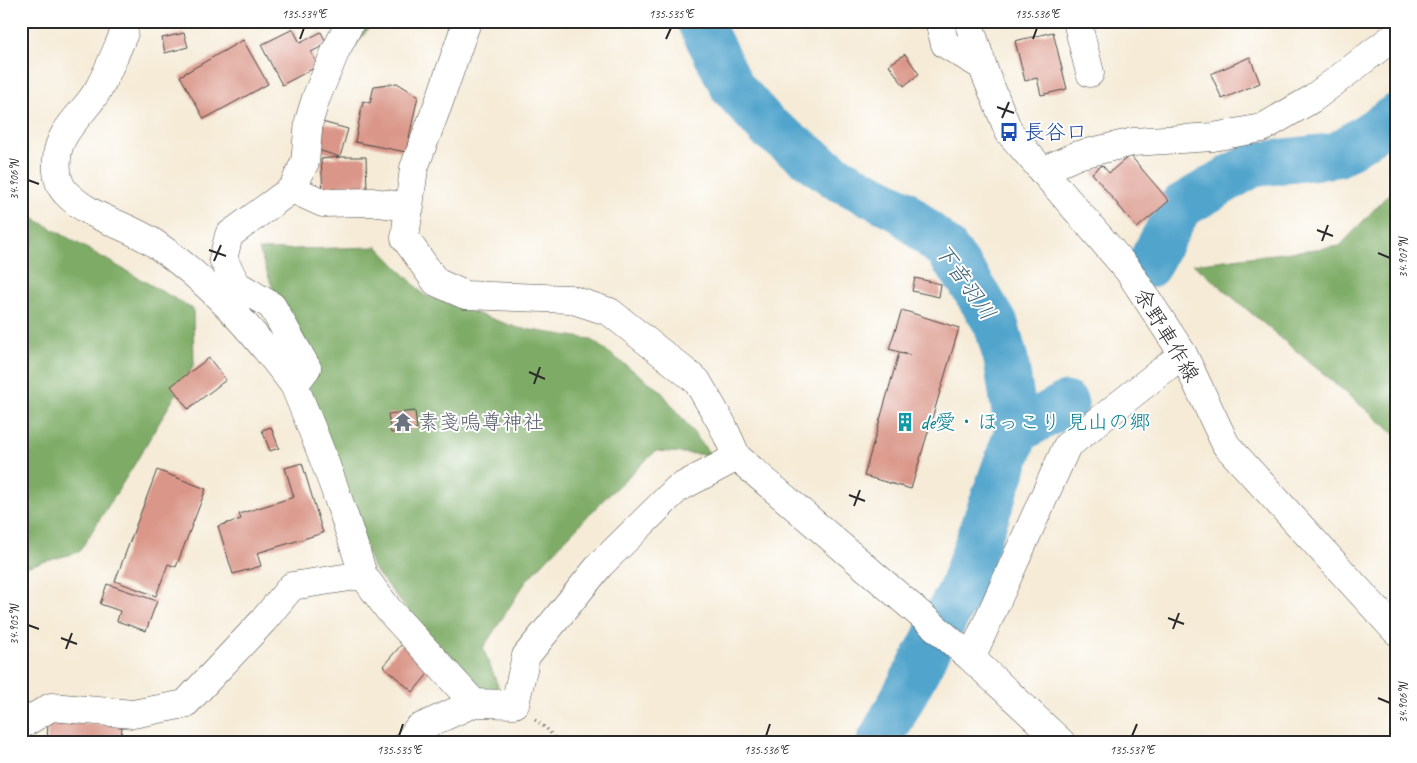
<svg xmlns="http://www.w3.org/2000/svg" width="1417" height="763" viewBox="0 0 1417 763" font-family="Caveat,'Klee One',sans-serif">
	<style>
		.forest { fill: #7eac66; stroke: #546c48 }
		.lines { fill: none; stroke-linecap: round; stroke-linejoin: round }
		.river { stroke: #51a4cc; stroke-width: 45 }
		.building { fill: #da9789 }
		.minor-casing { stroke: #494845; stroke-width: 29 }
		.major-casing { stroke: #494845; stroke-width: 29 }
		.path { stroke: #494845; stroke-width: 3; stroke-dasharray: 1 4; stroke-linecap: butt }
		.minor { stroke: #fff; stroke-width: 28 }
		.major { stroke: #fff; stroke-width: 28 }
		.ticks { fill: none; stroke: #2b2b2b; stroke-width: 2 }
		.labels { text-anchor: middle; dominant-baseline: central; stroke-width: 4; stroke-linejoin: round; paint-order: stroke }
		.transit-label { font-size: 21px; fill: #164399; stroke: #fff; text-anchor: start }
		.street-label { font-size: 21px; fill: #2b2b2b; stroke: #fff }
		.worship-label { font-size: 21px; fill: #5b616d; stroke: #fff; text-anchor: start }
		.culture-label { font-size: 21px; fill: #0d838f; stroke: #fff; text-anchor: start }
		.water-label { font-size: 22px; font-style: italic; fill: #3c6173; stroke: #fff }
		.neatline { fill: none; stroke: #2b2b2b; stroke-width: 2 }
		.ticks-label { font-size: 12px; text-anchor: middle; fill: #2b2b2b }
	</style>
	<rect width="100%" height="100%" fill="#fff"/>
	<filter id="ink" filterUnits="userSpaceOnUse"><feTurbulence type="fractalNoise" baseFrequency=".02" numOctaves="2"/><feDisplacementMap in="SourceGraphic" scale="10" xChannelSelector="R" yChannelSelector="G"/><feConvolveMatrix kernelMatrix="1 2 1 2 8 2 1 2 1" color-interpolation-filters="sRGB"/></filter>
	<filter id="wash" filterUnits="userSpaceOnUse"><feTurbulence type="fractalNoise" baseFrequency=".0096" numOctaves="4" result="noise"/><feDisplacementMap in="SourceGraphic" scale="20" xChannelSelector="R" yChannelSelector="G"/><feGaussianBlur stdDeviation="1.12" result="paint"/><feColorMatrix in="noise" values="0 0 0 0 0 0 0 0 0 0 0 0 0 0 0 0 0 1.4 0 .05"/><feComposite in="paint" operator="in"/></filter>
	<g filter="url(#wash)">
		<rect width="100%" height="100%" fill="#f5ebd7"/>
		<path class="forest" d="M343,21h31l-20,27z
			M1396,186v249l-203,-171 147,-18z
			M21,211l172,98 1,55 -63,106 -52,82 -58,16z
			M378,247l46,48 94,33 72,11 70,51 51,65 -55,-4 -52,48 -77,81 -44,68 19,48 -23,1 -106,-129 -114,-318z"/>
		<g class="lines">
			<path class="river" d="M699,21l34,67 35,39 71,52 62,31 45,39 22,30 28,45 10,36 11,71 -57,160 -81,151
				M1148,266l32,-59 72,-42 85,-10 59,-39
				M1017,431l49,-27"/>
		</g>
		<g id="blocks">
			<path class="building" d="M1364,21h11l-7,5z
				M293,29l7,14 21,-11 6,12 -16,8 7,14 -36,19 -21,-40z
				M1053,32l14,57 -26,6 -4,-17 -12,3 -10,-40z
				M184,33l4,14 -23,6 -3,-15z
				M243,40l25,44 -64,35 -24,-43z
				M905,54l14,20 -15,12 -15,-21z
				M1250,57l10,26 -38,16 -11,-25z
				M397,83l21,13 -12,56 -51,-10 8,-41 7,2 4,-17z
				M322,122l26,7 -8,28 -25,-8z
				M1130,155l39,46 -32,27 -45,-55 10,-8 7,8z
				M340,157h26l1,34 -44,2 -2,-34z
				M915,278l26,6 -2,13 -27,-6z
				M902,310l57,18 -48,161 -47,-13 35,-123 11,2 -21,-6z
				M209,358l17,22 -38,29 -17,-23z
				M415,411l2,18 -26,4 -3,-19z
				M271,427l8,21 -9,3 -8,-21z
				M302,463l21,70 -66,20 4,13 -28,8 -15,-48 23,-7 -2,-5 55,-17 -9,-29z
				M157,470l49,19 -30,78 -8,-3 -12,32 -41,-15z
				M107,584l50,17 -11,30 -29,-10 3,-10 -20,-7z
				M402,644l30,25 -19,23 -30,-26z
				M48,721l74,4 -1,17h-74z"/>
		</g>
	</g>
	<g filter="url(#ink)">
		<use href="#blocks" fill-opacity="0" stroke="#494845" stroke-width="1"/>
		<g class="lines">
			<g class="minor-casing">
				<path id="minor" d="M468,21l-3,6 -26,75 -25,66 -9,70 31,44 29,13 105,4 40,13 87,69 25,43 15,33 234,201 90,84
					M939,21l6,23 37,22
					M1077,21l13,52
					M124,33c-8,18 -15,37 -25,55 -12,23 -41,42 -42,70 -1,12 0,26 9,35 25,26 60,31 88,50 56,38 100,89 140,142
					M1042,171l36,-16 55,-13 80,-5 49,-9 50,-29 84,-64
					M292,189l13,-27 4,-41 7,-23 20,-48 15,-29
					M363,575c-19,-65 -43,-128 -69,-190l13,-17 -35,-62 -35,-21 -14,-26 6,-24 63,-46 31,14 48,-1 39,5
					M971,658l96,-212 116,-92
					M21,725l30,-18 82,7 52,-10 78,-83 29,-35 71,-11 25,34 86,94
					M409,742l8,-13 57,-26 41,1 11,-48 74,-91 77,-76 60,-32"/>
			</g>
			<g class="major-casing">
				<path id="major" d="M968,21l17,52 24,59 119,138 55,84 43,91 170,186"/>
			</g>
			<path class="path" d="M535,720l12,9 11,13"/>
			<use href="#minor" class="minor"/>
			<use href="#major" class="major"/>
		</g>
	</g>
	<path class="ticks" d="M300,39l4,-11M666,39l5,-11M1033,39l4,-11M997,107l17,6M1002,118l7,-16M28,180l11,4M1317,230l16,6M1322,241l6,-16M209,250l17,6M1378,253l12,5M214,261l7,-16M529,372l16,7M534,384l6,-17M849,495l16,6M854,506l6,-16M1168,618l16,6M28,625l11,4M1173,629l6,-16M61,638l16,6M66,649l6,-16M1378,698l12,5M399,736l4,-12M766,736l4,-12M1132,736l5,-12"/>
	<defs>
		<g id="bus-bare" transform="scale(1.5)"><path d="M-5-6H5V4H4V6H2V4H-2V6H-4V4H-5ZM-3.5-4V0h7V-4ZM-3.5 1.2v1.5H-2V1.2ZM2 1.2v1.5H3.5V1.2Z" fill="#1a4fb4" stroke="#fff" stroke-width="2.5" paint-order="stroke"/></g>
		<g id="temple-bare" transform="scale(1.5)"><path d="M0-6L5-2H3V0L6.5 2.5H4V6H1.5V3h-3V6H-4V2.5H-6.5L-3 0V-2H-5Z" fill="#6b7280" stroke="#fff" stroke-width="2.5" paint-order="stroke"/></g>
		<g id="building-bare" transform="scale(1.5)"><path d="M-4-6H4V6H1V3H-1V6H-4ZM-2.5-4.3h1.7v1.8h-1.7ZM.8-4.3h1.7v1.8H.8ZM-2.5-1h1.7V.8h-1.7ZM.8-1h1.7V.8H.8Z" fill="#0f9aa8" stroke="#fff" stroke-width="2.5" paint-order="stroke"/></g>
	</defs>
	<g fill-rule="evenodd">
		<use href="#bus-bare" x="1009" y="132"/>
		<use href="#temple-bare" x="403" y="422"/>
		<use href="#building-bare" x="905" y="422"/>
	</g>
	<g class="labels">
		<g class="transit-label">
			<text x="1024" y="132">長谷口</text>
		</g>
		<g class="street-label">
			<text transform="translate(1167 335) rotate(59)">余野車作線</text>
		</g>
		<g class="worship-label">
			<text x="418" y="422">素戔嗚尊神社</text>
		</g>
		<g class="culture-label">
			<text x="920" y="422">de愛・ほっこり 見山の郷</text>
		</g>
		<g class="water-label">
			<text transform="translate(965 282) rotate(55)">下音羽川</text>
		</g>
	</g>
	<rect width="1417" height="763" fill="none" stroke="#fff" stroke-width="55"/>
	<rect x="28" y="28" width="1362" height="708" class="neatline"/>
	<g class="ticks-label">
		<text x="304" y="18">135.534°E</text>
		<text x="671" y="18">135.535°E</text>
		<text x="1037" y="18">135.536°E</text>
		<text transform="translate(14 180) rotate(-90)" y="4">34.906°N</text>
		<text transform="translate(1403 258) rotate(-90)" y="4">34.907°N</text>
		<text transform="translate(14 625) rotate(-90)" y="4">34.905°N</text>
		<text transform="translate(1403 703) rotate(-90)" y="4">34.906°N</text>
		<text x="399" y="754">135.535°E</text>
		<text x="766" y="754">135.536°E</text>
		<text x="1132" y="754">135.537°E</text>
	</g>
</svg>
